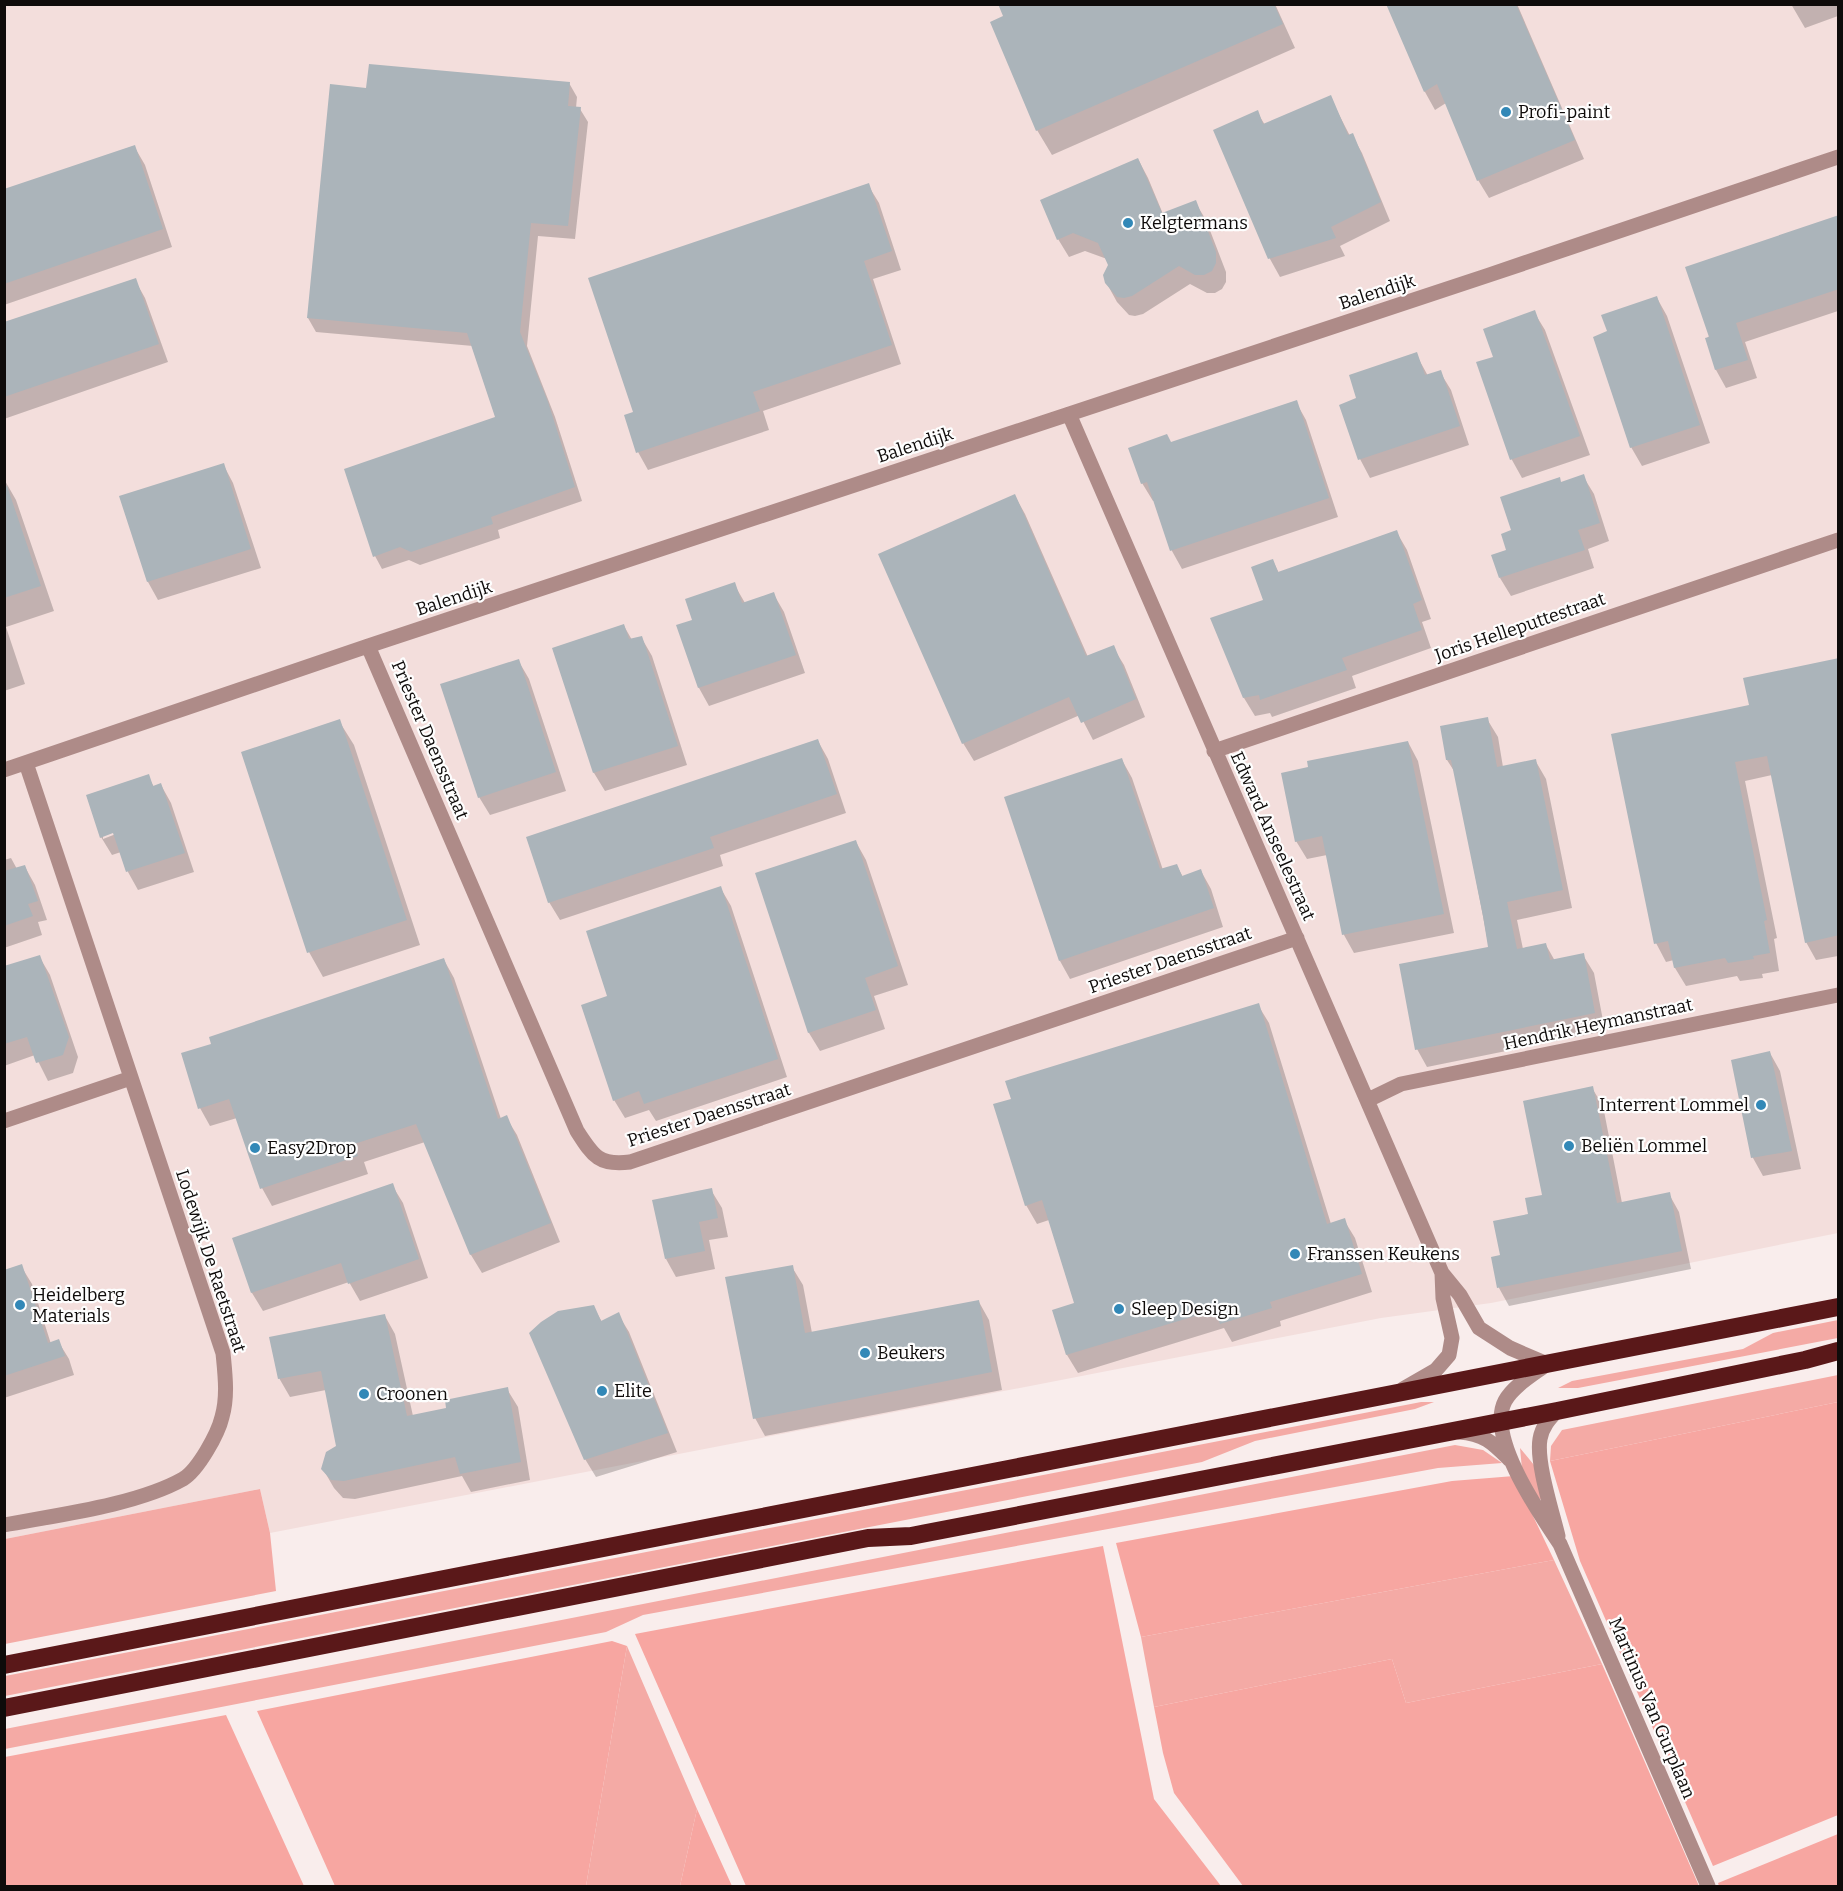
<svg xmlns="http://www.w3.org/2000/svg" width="1843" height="1891" viewBox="0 0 1843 1891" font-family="Bitter,serif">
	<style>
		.built { fill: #f3dedc }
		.green { fill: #f4aaa5 }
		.forest { fill: #f7a6a1 }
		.shadow { fill: #0003; fill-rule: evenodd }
		.building { fill: #abb4ba }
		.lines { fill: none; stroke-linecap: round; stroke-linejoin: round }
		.minor { stroke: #ae8b88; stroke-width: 15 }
		.highway { stroke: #5a1819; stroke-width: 18 }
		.poi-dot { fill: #3288b7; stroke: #fefefe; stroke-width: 2 }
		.labels { text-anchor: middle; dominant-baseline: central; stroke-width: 4.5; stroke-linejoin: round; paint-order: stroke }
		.poi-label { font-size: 18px; fill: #0e0b0a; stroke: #fefefe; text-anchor: start }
		.street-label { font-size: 18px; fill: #0e0b0a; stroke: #fefefe }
	</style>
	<rect width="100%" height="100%" fill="#f9edec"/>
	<path class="built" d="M5,5h1833v1228l-347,70 -110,15 -1111,215 -10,-44 -255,50z"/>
	<path class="green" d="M1838,1320v18l-260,50h-20l14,-7 171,-32 30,-16z
		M1838,1375v27l-288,59 1,-15 11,-16z
		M1421,1402h13l-19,7 -160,32 -53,21 -1197,234v-20z
		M1455,1445l28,5 19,13 -64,5 -795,147 -37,17 -601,117v-20z
		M1520,1448l14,17 8,35 -4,-2 -16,-29z
		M260,1489l10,44 6,58 -271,53v-105z
		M1554,1560l48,104 -196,39 -14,-44 -238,48 -13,-70z
		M627,1646l70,163 -17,77h-94z"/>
	<path class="forest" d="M1838,1402v413l-125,51 -133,-305 -30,-100z
		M1514,1476l40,84 -413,77 -25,-94 336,-62z
		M1103,1546l51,253 67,87h-475l-111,-252z
		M612,1641l15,5 -41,240h-251l-78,-175z
		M1392,1659l14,44 196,-39 97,222h-456l-69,-93 -11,-40 -9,-46z
		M226,1715l78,171h-299v-129z
		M697,1809l35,77h-52z
		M1838,1834v52h-119l-1,-3z"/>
	<path class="shadow" d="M1000,4h275l20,44 -243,107 -15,-25z
		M1396,4h121l67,155 -95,39 -11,-18 -32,-77 -11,7 -10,-18 -36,-85z
		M1791,4h47v12l-33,12z
		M569,83l8,14 -1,11 4,1 8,13 -13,117 -37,-3 -11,110 28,71 27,84 -84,29 2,8 -80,27 -11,-5 -27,9 -7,-13 122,-138 -24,-72 -157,-14 -8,-14 24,-232 36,4z
		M1330,97l20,39 2,-1 10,18 28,68 -50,25 5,10 -65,21 -10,-18 -55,-128 42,-19 8,13z
		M134,146l11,19 27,82 -168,58v-114z
		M1138,159l10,19 15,36 32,-12 11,18 20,52v10l-4,7 -7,4h-8l-17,-9 -47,30 -8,2 -6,-1 -12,-13 -11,-20 3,-16 -2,-7 -22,-8 -16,6 -11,-18z
		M868,185l11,18 22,67 -28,9 28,85 -138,47 6,19 -121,40 -10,-18 -3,-39z
		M1838,217v94l-93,31 12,36 -31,10 -10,-18 -10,-31z
		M135,280l10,18 23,64 -164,57v-95z
		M1657,298l10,18 43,127 -68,23 -11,-19z
		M1534,312l11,18 45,125 -68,23 -10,-18 -34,-97 17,-5z
		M1416,354l12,22 12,-4 11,18 18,55 -99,33 -10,-19 -2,-60z
		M1296,402l10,18 32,97 -156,52 -10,-18 -17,-50h-2l-11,-18 29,-39z
		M223,464l10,19 28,85 -103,32 -10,-18 -27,-85z
		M1583,476l11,18 15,47 -21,8 6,19 -83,28 -11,-18 8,-27 53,-68z
		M4,479l12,21 38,111 -48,16 19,57 -21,7z
		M1015,496l10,18 63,143 25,-10 11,18 21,52 -52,23 -13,-25 -106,46 -11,-18z
		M1396,531l11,19 24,69 -9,3 9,26 -79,28 4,12 -84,29 -2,-4 -15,3 -11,-18 29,-137 6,12z
		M734,584l11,19 28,-10 11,19 21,61 -96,33 -10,-18 -21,-62 16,-5z
		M624,626l8,14 9,-3 11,19 35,109 -82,26 -11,-18 -40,-124z
		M1838,659v297l-22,4 -10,-18 -34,-167 -27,6 32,157 -3,1 5,32 -17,3 1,4 -23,3 -3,-5 -51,10 -11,-18 -1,-8 -8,2 -10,-19 95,-237z
		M518,660l11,19 37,112 -76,24 -11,-18z
		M1487,719l11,18 5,30 32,-7 11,19 26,129 -55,12 6,29 23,-4 9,16 28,-6 11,18 11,58 -178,36 -10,-18 72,-101 -33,-174 -9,-14z
		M339,721l15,24 66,200 -97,32 -14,-25z
		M818,741l10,18 18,54 -126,42 3,11 -163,54 -11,-18z
		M1408,742l10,19 36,172 -100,20 -10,-18 -17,-80 -20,4 -11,-18z
		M1122,760l10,18 31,92 14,-4 6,11 18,-6 10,18 12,38 -153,52 -10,-18z
		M148,776l6,11 7,-2 10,18 23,69 -56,18 -10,-18 -7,-20 -9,3 -11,-18 -14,-41zM120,830l1,2 -18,7v-4z
		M856,842l10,18 42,125 -34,11 11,33 -65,22 -11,-18 -52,-159z
		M11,858l6,11 8,-2 10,18 12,35 -9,2 4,13 -38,13v-88z
		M720,887l11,19 56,171 -131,44 -7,-11 -24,8 -11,-18 -5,-103z
		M39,956l11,19 28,82 -5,16 -25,8 -13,-26 -31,11v-98z
		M444,960l10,18 47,141 5,-2 11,18 43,107 -78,31 -11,-18 -46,-113 -61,20 4,12 -96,32 -10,-18 -25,-70 -27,8 -10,-18z
		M1258,1005l11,18 62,201 13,-4 11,18 17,54 -92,29 1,5 -49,16 -8,-14 -146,45 -11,-18 -14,-44 22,-7 -26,-84 -12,4 -11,-19 -14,-105z
		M1770,1053l10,18 21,98 -38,7 -10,-18 -21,-97z
		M1592,1088l11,18 19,97 47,-9 10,18 12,57 -182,37 -10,-18 -6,-30 9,-2 42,-60z
		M392,1185l11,18 25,75 -68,23 -11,-19 -86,29 -11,-18 -18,-54z
		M711,1190l11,18 6,29 -19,3 6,29 -39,8 -10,-18z
		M21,1266l11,18 19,60 7,-3 11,18 5,16 -70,23v-126z
		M792,1267l11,18 9,48 167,-31 10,18 13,70 -237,46 -10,-18z
		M593,1306l9,16 16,-8 11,18 48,120 -81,25 -11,-18z
		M385,1316l10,18 18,82 34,-7 60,-20 11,18 12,73 -59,12 -9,-16 -107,23 -12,-1 -9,-10 -11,-19 15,-23 -12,-56 -36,7 -11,-19z"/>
	<path class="building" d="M998,4h276l9,20 -247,107 -46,-109 13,-6z
		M1386,4h130l59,136 -98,41 -40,-97 -13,8z
		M369,64l201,18 -2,24 13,1 -13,119 -37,-3 -11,109 28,70 27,85 -84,30 2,7 -82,28 -11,-5 -27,10 -29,-88 151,-52 -28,-84 -160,-15 23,-234 36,4z
		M1331,95l17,40 5,-2 28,69 -50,25 5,11 -68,21 -55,-129 45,-20 5,14z
		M135,145l28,84 -159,55v-95z
		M1138,158l24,55 34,-13 20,52v11l-4,8 -8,4h-9l-16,-9 -47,30 -8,2 -7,-1 -12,-14 -2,-8 5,-10 -10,-22 -25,-10 -16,7 -17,-40z
		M869,183l23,68 -28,10 28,84 -139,47 7,19 -124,42 -12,-38 9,-3 -45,-134z
		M1839,215v74l-103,34 12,37 -33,10 -10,-32 4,-1 -24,-70z
		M136,278l23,66 -155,53v-75z
		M1657,296l43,129 -70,23 -37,-111 14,-6 -6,-16z
		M1535,310l45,126 -70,24 -34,-98 17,-5 -10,-28z
		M1417,352l8,23 16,-5 19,56 -102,34 -19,-55 17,-7 -7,-23z
		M1297,400l32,98 -159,53 -23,-69 -6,2 -13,-36 39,-14 4,8z
		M224,463l27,86 -104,33 -28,-86z
		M1584,474l16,49 -22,7 7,20 -86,28 -8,-23 15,-5 -5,-16 10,-4 -11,-33 60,-20 1,5z
		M7,486l34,100 -37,12v-111z
		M1015,494l71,162 28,-11 22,54 -55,24 -12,-26 -107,47 -84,-190z
		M1397,530l25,70 -9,4 9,26 -80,28 5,12 -87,30 -1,-5 -16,3 -33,-80 53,-18 -12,-33 22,-8 5,13z
		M735,582l7,21 32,-11 22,63 -98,33 -22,-63 16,-5 -7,-21z
		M624,624l5,15 13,-3 36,110 -85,27 -41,-125z
		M1839,658v277l-34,8 -38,-187 -32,6 32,158 -3,1 6,32 -17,3 1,3 -26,4 -3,-5 -51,10 -6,-27 -14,3 -43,-210 138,-29 -6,-27z
		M519,659l37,113 -78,26 -38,-114z
		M1488,717l9,50 39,-8 27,131 -56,12 10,47 29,-6 4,17 34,-7 11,60 -180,37 -16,-86 89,-17 -5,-31 -32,-156h-5l-6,-34z
		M340,719l67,201 -100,33 -66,-201z
		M818,739l19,55 -127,43 4,11 -166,55 -22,-66z
		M1408,741l36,173 -102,21 -20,-99 -27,6 -14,-69 27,-6 -1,-6z
		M1122,758l38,111 17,-5 5,12 19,-7 13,39 -155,53 -55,-164z
		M149,774l4,12 8,-3 24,70 -59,19 -13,-39 -13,5 -14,-43z
		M856,840l42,126 -33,12 11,32 -68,23 -53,-160z
		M25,865l13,36 -10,3 5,12 -29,10v-55z
		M721,886l57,173 -134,45 -5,-13 -26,10 -32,-96 26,-9 -21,-65z
		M40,955l29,82 -6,18 -27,8 -9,-26 -23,7v-78z
		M444,958l54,161 9,-4 44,108 -81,32 -54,-131 -62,20 4,12 -98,33 -31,-90 -31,10 -17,-56 30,-9 -2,-7z
		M1259,1003l68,221 18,-6 17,56 -92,28 2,6 -52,16 -5,-14 -149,45 -14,-45 22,-7 -32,-103 -17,6 -32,-102 18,-5 -6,-18z
		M1770,1051l22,100 -41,7 -20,-98z
		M1593,1086l24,117 53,-11 12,59 -185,37 -6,-31 9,-2 -7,-34 35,-7 -3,-16 17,-3 -19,-94z
		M393,1183l26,76 -71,25 -7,-21 -90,30 -19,-55z
		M712,1188l6,30 -19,4 6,29 -40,8 -13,-59z
		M22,1264l26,79 11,-4 6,17 -61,20v-106z
		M793,1265l12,68 174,-33 13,72 -239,47 -28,-142z
		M594,1305l7,16 18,-9 49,121 -84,27 -55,-127 12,-11 17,-11z
		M385,1314l22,102 39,-8 -1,-8 63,-13 13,75 -61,12 -5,-17 -111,24 -13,-1 -10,-11 5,-17 10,-6 -15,-75 -43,8 -9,-42z"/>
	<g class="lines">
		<path class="minor" d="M1069,414l373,859 18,22 19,33 31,20 37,16c-13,10 -34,22 -42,37 -19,36 35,113 55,143l148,342
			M368,646l209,485c16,25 22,35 53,31l667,-224
			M1214,751l624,-211
			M4,770l364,-124 1121,-371 349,-118
			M1368,1100l33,-16 437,-89
			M4,1121l127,-43
			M1403,1389l33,-19 13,-15 3,-17 -9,-40 -1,-25
			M1557,1411c-8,8 -15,16 -17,28 -4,23 12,72 18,97
			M1459,1432c26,2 34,11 51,28
			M4,1525c53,-10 133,-20 179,-46 15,-9 35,-45 39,-62 6,-21 3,-43 1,-64l-197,-590"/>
		<path class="highway" d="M4,1665l1834,-358
			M4,1708l864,-170 43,-2 646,-125 248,-51 33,-9"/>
	</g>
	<g class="poi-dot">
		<circle cx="1506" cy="112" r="6"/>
		<circle cx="1128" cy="223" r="6"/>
		<circle cx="1761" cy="1105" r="6"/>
		<circle cx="1569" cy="1146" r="6"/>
		<circle cx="255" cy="1148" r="6"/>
		<circle cx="1295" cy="1254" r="6"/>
		<circle cx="20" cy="1305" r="6"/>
		<circle cx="1119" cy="1309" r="6"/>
		<circle cx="865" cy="1353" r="6"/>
		<circle cx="602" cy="1391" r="6"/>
		<circle cx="364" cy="1394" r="6"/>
	</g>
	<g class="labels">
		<g class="poi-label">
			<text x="1518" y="112">Profi-paint</text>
			<text x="1140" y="223">Kelgtermans</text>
			<text x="1749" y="1105" text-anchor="end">Interrent Lommel</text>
			<text x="1581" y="1146">Beliën Lommel</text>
			<text x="267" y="1148">Easy2Drop</text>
			<text x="1307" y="1254">Franssen Keukens</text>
			<text x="32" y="1295">Heidelberg<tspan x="32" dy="21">Materials</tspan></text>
			<text x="1131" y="1309">Sleep Design</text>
			<text x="877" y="1353">Beukers</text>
			<text x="614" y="1391">Elite</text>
			<text x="376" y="1394">Croonen</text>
		</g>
		<g class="street-label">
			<text transform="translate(1377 292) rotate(-18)">Balendijk</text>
			<text transform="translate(915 445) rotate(-18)">Balendijk</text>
			<text transform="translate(454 598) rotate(-18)">Balendijk</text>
			<text transform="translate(1520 627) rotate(-19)">Joris Helleputtestraat</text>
			<text transform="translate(430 740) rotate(67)">Priester Daensstraat</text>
			<text transform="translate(1273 836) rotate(66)">Edward Anseelestraat</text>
			<text transform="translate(1170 960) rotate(-19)">Priester Daensstraat</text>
			<text transform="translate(1598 1024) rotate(-12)">Hendrik Heymanstraat</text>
			<text transform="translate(709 1115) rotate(-18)">Priester Daensstraat</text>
			<text transform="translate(211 1261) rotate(72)">Lodewijk De Raetstraat</text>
			<text transform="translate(1652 1708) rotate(67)">Martinus Van Gurplaan</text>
		</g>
	</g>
	<rect width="1843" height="1891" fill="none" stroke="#0e0b0a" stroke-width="12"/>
</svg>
